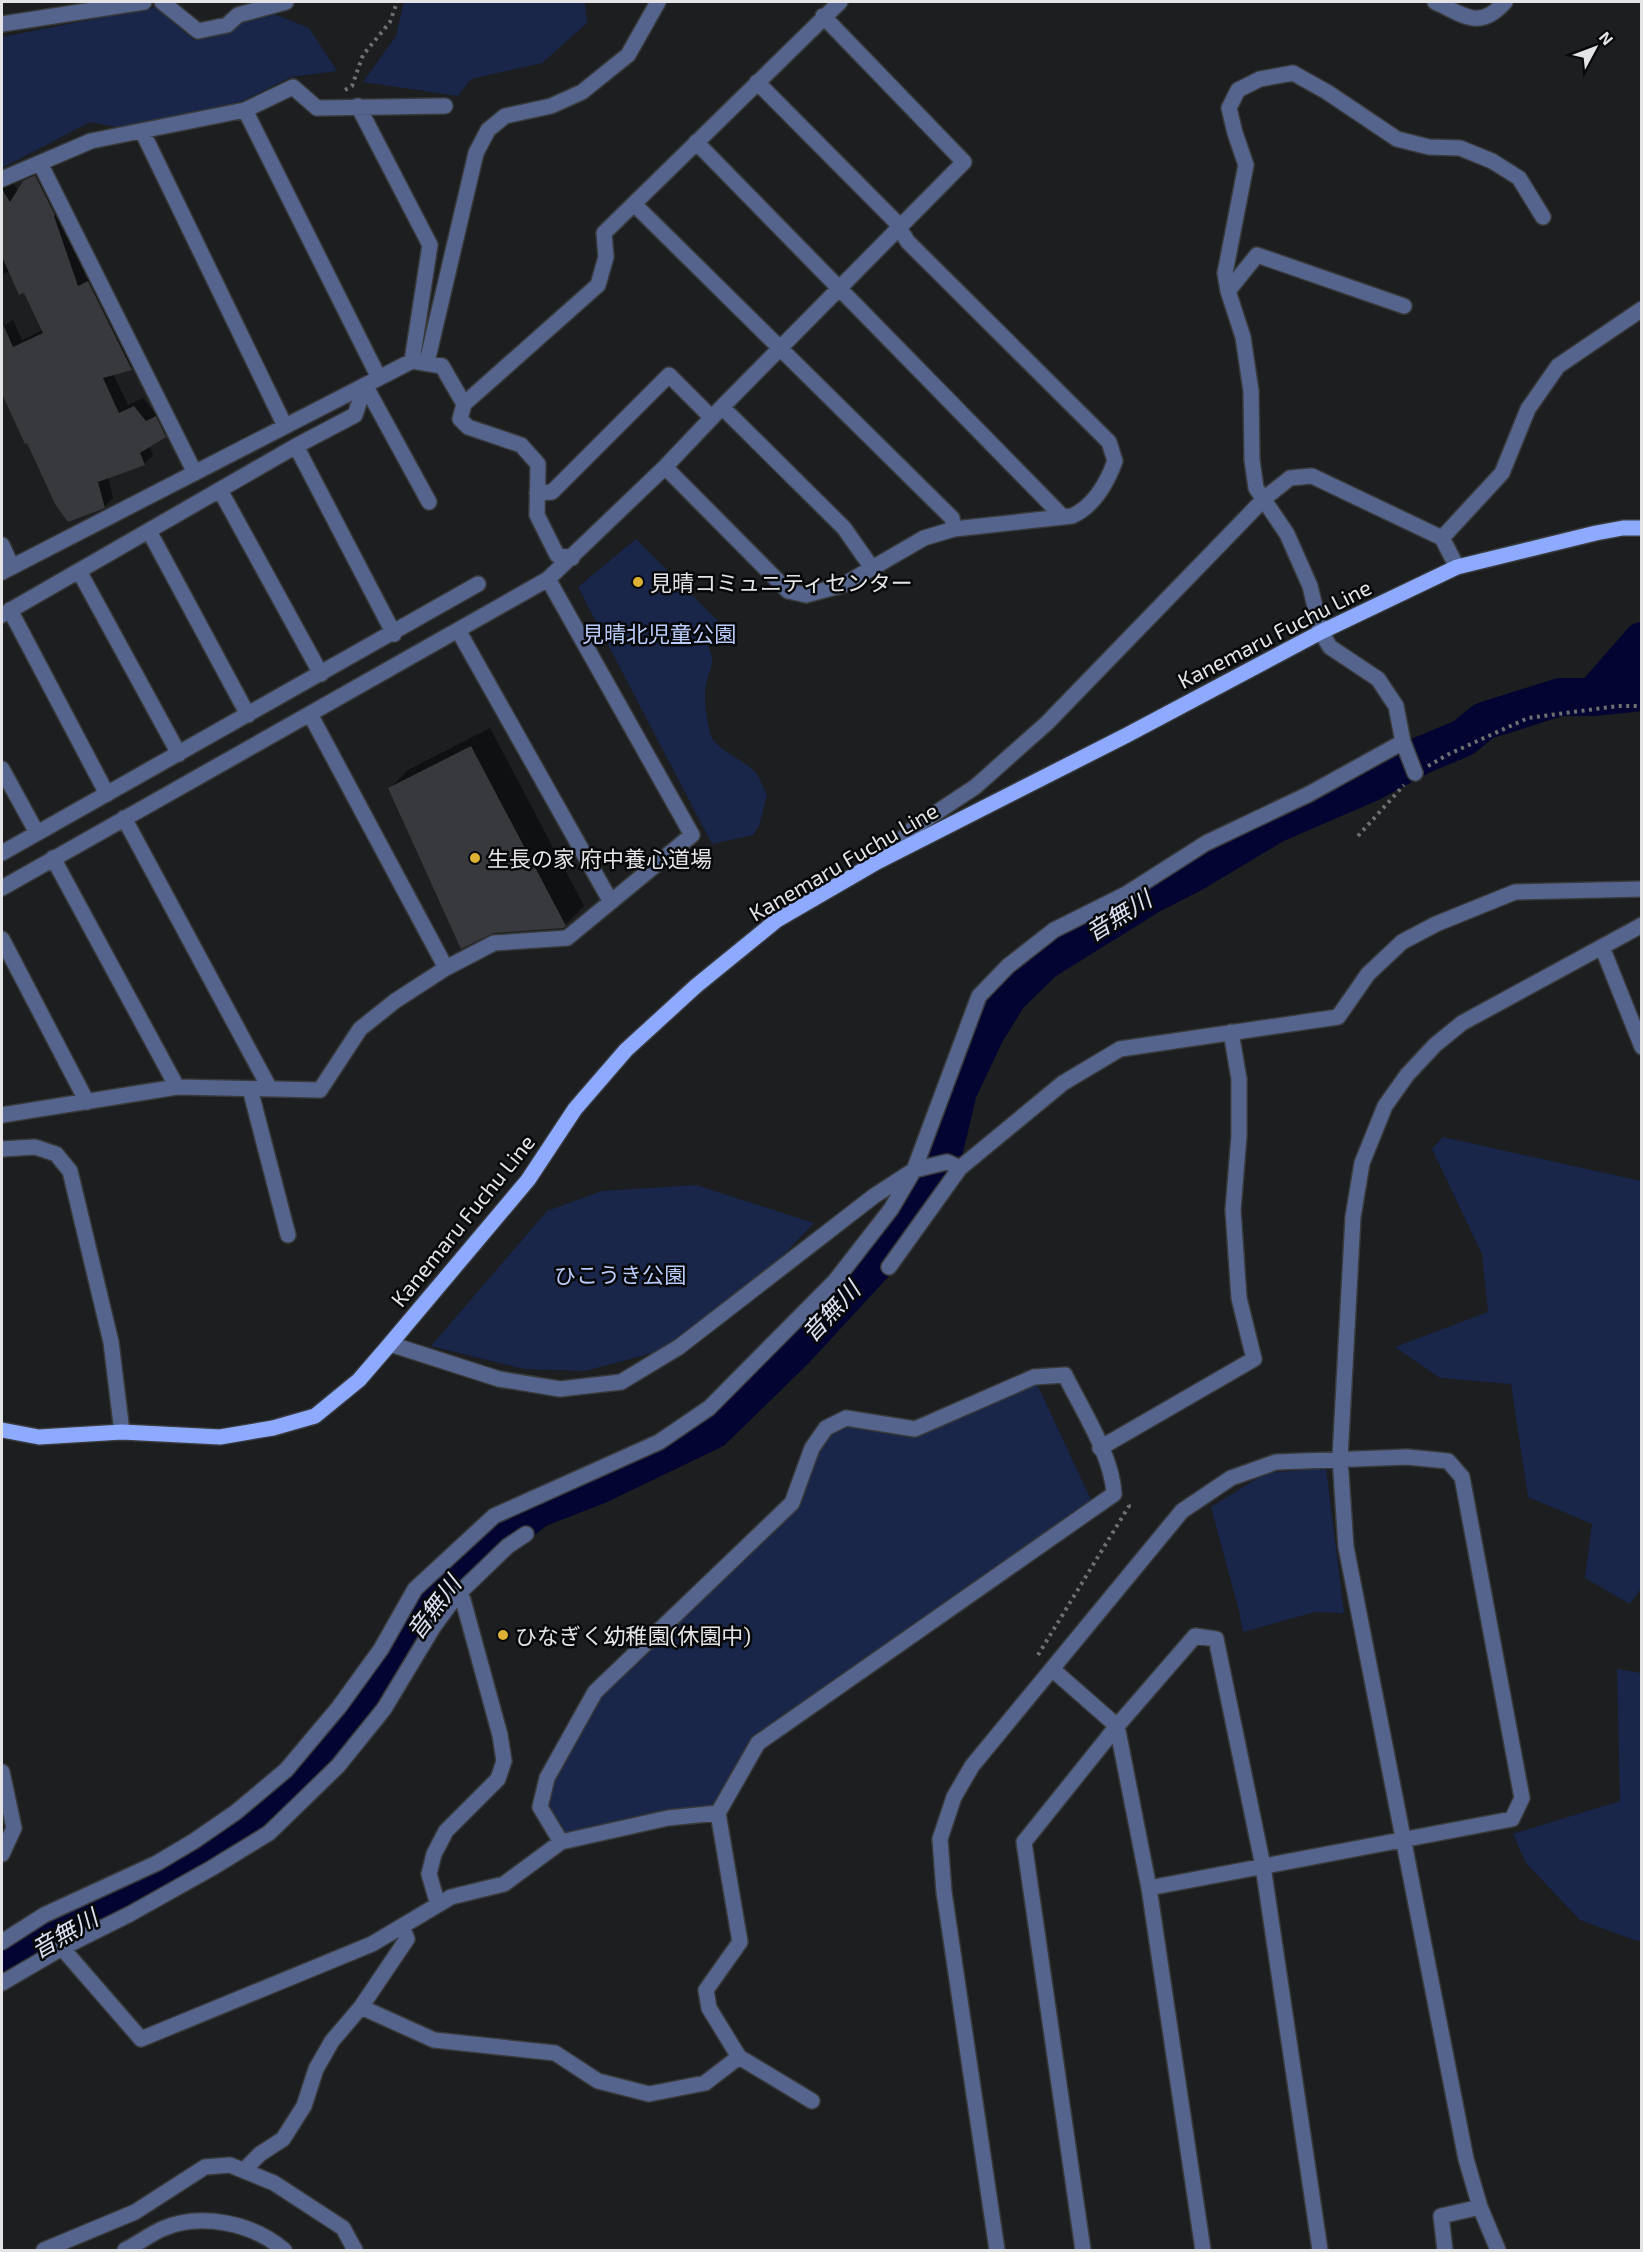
<svg xmlns="http://www.w3.org/2000/svg" width="1643" height="2252" viewBox="0 0 1643 2252" font-family="'Exo 2','Noto Sans JP',sans-serif">
	<style>
		.green { fill: #192549 }
		.shadow { fill: #0007 }
		.lines { fill: none; stroke-linecap: round; stroke-linejoin: round }
		.river { stroke: #030431; stroke-width: 38 }
		.building { fill: #37393c }
		.minor-casing { stroke: #383a3c; stroke-width: 18 }
		.major-casing { stroke: #383a3c; stroke-width: 18 }
		.path { stroke: #6f7072; stroke-width: 4; stroke-dasharray: 3 4.5; stroke-linecap: butt }
		.minor { stroke: #55648c; stroke-width: 15 }
		.major { stroke: #8daafe; stroke-width: 15 }
		.poi-dot { fill: #ddb133; stroke: #070809; stroke-width: 2 }
		.labels { text-anchor: middle; dominant-baseline: central; stroke-width: 5; stroke-linejoin: round; paint-order: stroke }
		.poi-label { font-size: 22px; fill: #e4e4e6; stroke: #070809; text-anchor: start }
		.park-label { font-size: 22px; fill: #b9cbfb; stroke: #070809 }
		.street-label { font-size: 22px; fill: #e4e4e6; stroke: #070809 }
		.water-label { font-size: 24px; font-style: italic; fill: #dce2f3; stroke: #070809 }
	</style>
	<rect width="100%" height="100%" fill="#1c1e20"/>
	<path class="green" d="M404,2h177l4,2 2,19 -45,40 -71,16 -13,17 -95,-14 33,-46z
		M155,7l39,33 32,-8 14,-11 29,-9 40,16 28,43 -46,6 -53,26 -116,25 -32,-6 -88,46v-131z
		M636,539l82,82 -10,25c9,18 1,22 -2,39 -3,15 1,37 5,51 6,14 33,24 43,35 6,6 9,17 13,24l-8,31 -6,9 -41,9 -134,-257z
		M1443,1137l198,44 1,406 -12,17 -45,-26 7,-54 -64,-27 -17,-113 -71,-6 -45,-31 93,-35 -6,-58 -50,-105z
		M696,1185l118,38 -40,42 -64,50 -54,37 -71,19 -61,-2 -93,-23 116,-135 55,-20z
		M1037,1384l56,120 -340,234 -41,69 -149,28 -17,-38 53,-103 203,-194 22,-62 23,-13 68,9z
		M1326,1468l18,145 -29,-1 -72,20 -4,-21 -28,-104 55,-34z
		M1617,1669l24,4 1,268h-5l-57,-21 -54,-57 -13,-29 107,-33z"/>
	<path class="shadow" d="M44,167l18,40 25,72 11,-6 43,87 -9,8 -19,6 15,31 15,-7 12,15 10,-5 9,19 -9,9 -16,10 4,9 -9,9 -36,13 5,21 -9,9 -76,-66 -2,1 -24,-50v-71l3,4 8,-5 9,20 21,-10 -18,-39 -15,-20 -8,4v-22l5,-2 -5,-9v-55l10,-6 6,10 16,-19z
		M490,728l94,178 -21,21 -173,-139 18,-18z"/>
	<g class="lines">
		<path class="river" d="M1593,697l49,-56
			M2,1969l251,-144 65,-55 63,-78 33,-68 43,-51 80,-64 64,-25 112,-54 80,-78 83,-90 30,-45 38,-67 14,-59 28,-59 23,-37 35,-34 106,-66 45,-23 80,-48 95,-41 52,-28 41,-17 21,-17 76,-24h33l49,-5"/>
	</g>
	<path class="building" d="M35,175l20,40 -1,1 24,70 10,-5 44,89 -29,8 16,35 15,-7 12,15 10,-5 10,21 -26,16 5,12 -47,17 7,26 -37,14 -13,-18 -28,-61 -2,1 -23,-50v-72l11,25 30,-14 -19,-40 -5,2 -17,-38v-68l8,13 13,-21z
		M471,746l95,180 -3,2 -70,5 -32,16 -73,-161z"/>
	<g class="lines">
		<g class="minor-casing">
			<path id="minor" d="M162,2l36,29 29,-6 11,-10 48,-13
				M1435,2c29,13 44,29 70,0
				M2,24l142,-22
				M358,106l72,139 -18,116
				M245,110l134,268
				M142,131l143,295
				M696,142l367,375
				M40,163l155,310
				M2,179l89,-38 154,-31 48,-23 24,21 128,-2
				M634,204l318,314 2,11
				M1228,291l29,-36 147,51
				M427,362l49,-209 12,-23 17,-14 46,-10 31,-14 46,-37 30,-53
				M365,385l64,117
				M722,407l122,121 28,40
				M296,446l98,188
				M665,467l123,124 18,4 37,-10 81,-47 30,-9 118,-13c22,-10 35,-33 43,-55l-6,-19 -201,-200 -14,-22 -137,-138
				M220,490l101,184
				M537,493l15,-1 117,-117 43,43
				M149,531l99,184
				M2,545l10,22
				M572,558l-15,-3 -20,-40 1,-51 -17,-19 -53,-18 -8,-8 4,-15 134,-119 8,-28 -2,-24 236,-231
				M1457,567l-15,-29 60,-65 26,-64 30,-43 84,-57
				M79,571l100,183
				M2,572l410,-211 30,5 22,38
				M10,610l97,184
				M2,615l294,-169 59,-31 10,-30
				M458,630l153,272
				M310,714l136,254
				M2,769l35,64
				M1415,773l-12,-31 -7,-36 -18,-27 -48,-32 -9,-15 -11,-46 -23,-52 -31,-46 -4,-28 -1,-69 -8,-54 -15,-46 -3,-18 21,-108 -11,-32 -6,-25 9,-18 22,-11 33,-6 34,19 70,47 32,8 31,1 32,13 27,17 24,39
				M124,818l146,271
				M2,853l476,-269
				M883,856l33,-30 59,-39 72,-64 218,-225 25,-20 22,-2 130,62
				M53,858l124,229
				M2,888l546,-309 117,-112 57,-60 242,-245 -141,-146
				M2,939l85,163
				M1602,947l40,100
				M250,1089l38,146
				M2,1115l175,-28 143,3 40,-61 35,-28 51,-33 48,-25 73,-5 125,-103 -144,-256
				M2,1149l33,-2 21,7 14,17 41,171 11,90
				M889,1267l71,-99 103,-85 57,-34 218,-32 30,-43 34,-32 34,-18 79,-32 127,-3
				M390,1344l109,35 61,10 61,-7 58,-35 195,-151 40,-26 33,-8 13,6
				M1100,1448l154,-89 -15,-61 -6,-88 6,-74v-57l-8,-47
				M1052,1669l65,57 32,162 54,362
				M2,1772l12,56 -12,26
				M561,1842l-21,-35 7,-29 48,-86 197,-189 20,-55 14,-20 20,-10 69,11 119,-52 31,-2c17,35 47,80 49,119l-356,249 -40,70 22,129 -34,48 3,18 30,49 73,44
				M438,1905l-9,-31 5,-20 12,-23 52,-52 6,-18 -4,-26 -37,-135 -7,-4
				M2,1942l42,-27 113,-52 37,-22 42,-29 50,-42 53,-63 42,-58 34,-60 79,-73 165,-74 50,-34 126,-127 56,-72 23,-39 65,-174 29,-30 46,-36 72,-36 80,-51 103,-49 94,-52
				M62,1948l79,91 231,-95 79,-47 53,-13 57,-42 107,-24 50,-5
				M2,1983l60,-35 68,-34 82,-46 57,-35 69,-67 46,-57 50,-83 22,-30 52,-50 18,-12
				M361,2007l73,33 121,13 43,28 51,13 56,-11 34,-26
				M244,2170l16,-16 23,-15 21,-33 12,-37 16,-28 29,-34 46,-68 -5,-12
				M44,2250l91,-38 70,-45 25,-2 44,18 69,45 12,22
				M125,2250c12,-6 24,-15 37,-21 38,-17 91,-6 122,21
				M997,2250l-53,-358 -4,-53 14,-42 18,-31 210,-255 49,-33 45,-16 131,-5 41,4 14,16 60,321 -10,21 -363,69
				M1083,2250l-59,-408 93,-116 78,-90 21,3 47,227 57,384
				M1445,2250l-4,-34 39,-9
				M1498,2250l-18,-43 -14,-48 -120,-612 -6,-89 13,-241 9,-54 23,-57 22,-31 28,-30 27,-22 180,-98"/>
		</g>
		<g class="major-casing">
			<path id="major" d="M2,1430l37,7 83,-5 98,5 53,-9 42,-12 44,-36 31,-36 138,-164 47,-71 51,-59 70,-64 81,-66 100,-58 250,-127 194,-103 136,-65 139,-34 27,-5h19"/>
		</g>
		<path class="path" d="M345,90l7,-4 11,-31 27,-33 7,-20
			M1428,766l21,-12 79,-36 90,-12h24
			M1358,836l46,-51
			M1038,1655l91,-149 -3,-2"/>
		<use href="#minor" class="minor"/>
		<use href="#major" class="major"/>
	</g>
	<g class="poi-dot">
		<circle cx="638" cy="582" r="6"/>
		<circle cx="475" cy="858" r="6"/>
		<circle cx="503" cy="1635" r="6"/>
	</g>
	<g class="labels">
		<g class="poi-label">
			<text x="650" y="582">見晴コミュニティセンター</text>
			<text x="487" y="858">生長の家 府中養心道場</text>
			<text x="515" y="1635">ひなぎく幼稚園(休園中)</text>
		</g>
		<g class="park-label">
			<text x="659" y="633">見晴北児童公園</text>
			<text x="620" y="1274">ひこうき公園</text>
		</g>
		<g class="street-label">
			<text transform="translate(1274 633) rotate(-27)">Kanemaru Fuchu Line</text>
			<text transform="translate(843 861) rotate(-30)">Kanemaru Fuchu Line</text>
			<text transform="translate(462 1220) rotate(-51)">Kanemaru Fuchu Line</text>
		</g>
		<g class="water-label">
			<text transform="translate(1118 915) rotate(-32)">音無川</text>
			<text transform="translate(830 1311) rotate(-47)">音無川</text>
			<text transform="translate(433 1607) rotate(-53)">音無川</text>
			<text transform="translate(64 1933) rotate(-30)">音無川</text>
		</g>
	</g>
	<rect width="1643" height="2252" fill="none" stroke="#e4e4e6" stroke-width="6"/>
	<g transform="translate(1595 48) rotate(49)" stroke="#070809" stroke-width="4.5" paint-order="stroke">
	<path d="M0-4.5L10 22L0 15L-10 22Z" fill="#e4e4e6"/>
	<text y="-9" font-size="16" font-weight="bold" text-anchor="middle" fill="#e4e4e6">N</text>
	</g>
</svg>
